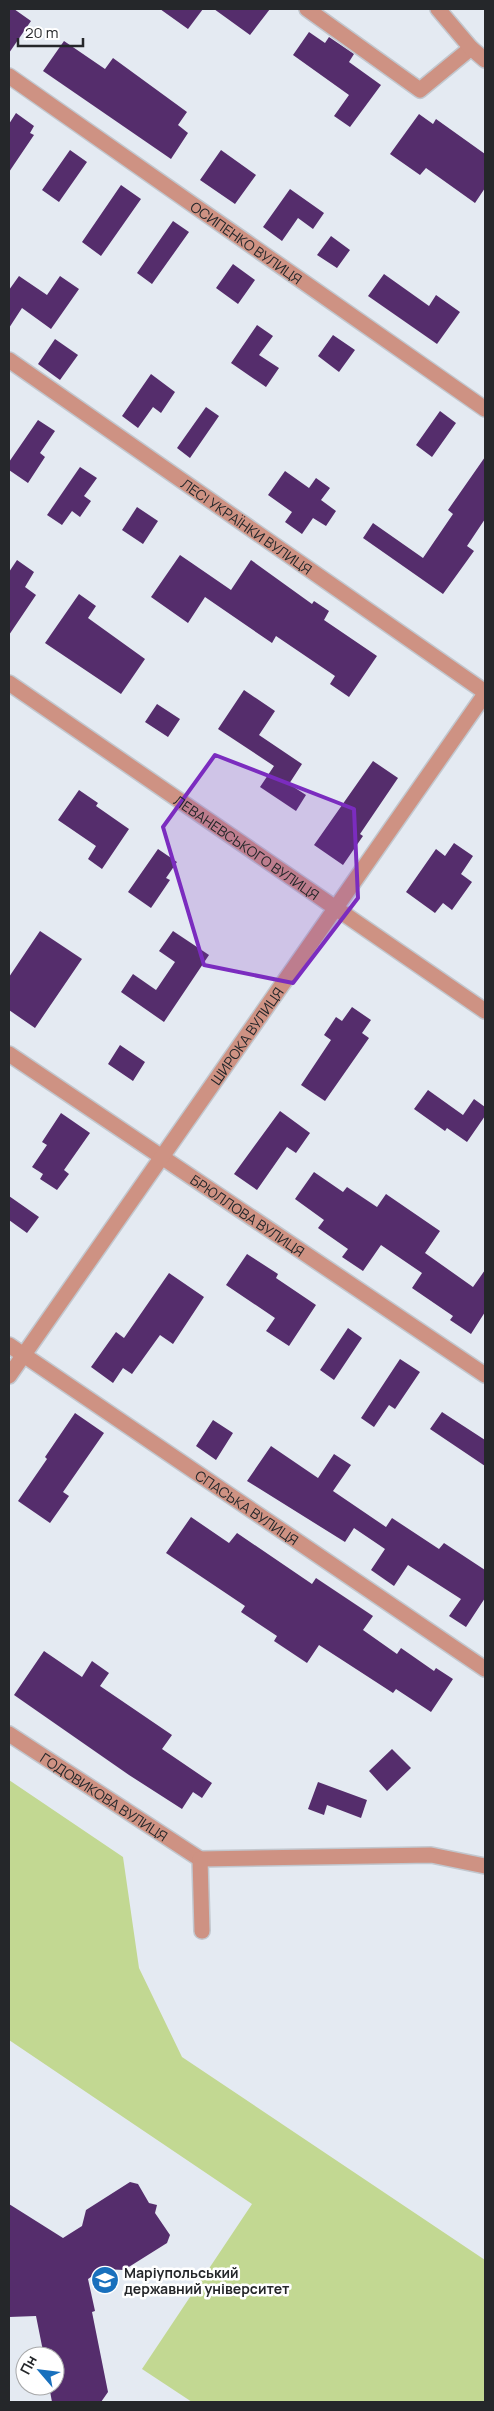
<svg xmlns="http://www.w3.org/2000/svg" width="494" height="2411" viewBox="0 0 494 2411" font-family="Manrope,sans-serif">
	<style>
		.green { fill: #c2d892 }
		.building { fill: #552d6c }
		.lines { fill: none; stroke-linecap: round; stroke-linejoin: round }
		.minor-casing { stroke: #c2c7ce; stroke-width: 18 }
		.minor { stroke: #ce9283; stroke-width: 15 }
		.marked { fill: #7b2cbf; fill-opacity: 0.2; stroke: #7b2cbf; stroke-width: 4; stroke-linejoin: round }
		.labels { text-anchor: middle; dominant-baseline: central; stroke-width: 5; stroke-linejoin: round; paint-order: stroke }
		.street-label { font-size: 14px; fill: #25272a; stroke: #fff }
		.poi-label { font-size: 14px; font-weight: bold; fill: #25272a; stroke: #fff; text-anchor: start }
	</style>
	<rect width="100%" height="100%" fill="#e4eaf2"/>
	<path class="green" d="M9,1780l114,77 16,111 43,89 303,203v142h-293l-50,-33 110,-165 -243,-164z"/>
	<path class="building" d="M9,9h5l17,12 -22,32z
		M160,9h43l-15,20z
		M214,9h56l-20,26z
		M309,32l16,11 4,-6 25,17 -5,8 32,23 -31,42 -16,-11 15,-21 -56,-40z
		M64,41l41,28 8,-11 74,54 -9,13 10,8 -17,26 -128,-88z
		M16,113l18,13 -4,7 4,2 -25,37v-48z
		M419,114l14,10 3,-5 49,35v34l-10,15 -49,-35 -6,7 -30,-21z
		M70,150l17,12 -28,40 -17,-12z
		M221,150l35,25 -21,29 -35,-24z
		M121,185l20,14 -40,57 -19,-14z
		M290,189l34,24 -11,16 -15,-11 -16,23 -19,-14z
		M173,221l16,11 -37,52 -15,-11z
		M331,236l19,14 -13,18 -20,-13z
		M233,264l22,16 -17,24 -22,-16z
		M384,274l45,32 7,-11 24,17 -23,32 -69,-48z
		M19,276l28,19 13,-19 19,13 -28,40 -29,-21 -13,20v-38z
		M257,325l16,11 -14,19 20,13 -13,19 -35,-24z
		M333,335l22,15 -16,22 -21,-16z
		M55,339l23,16 -18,25 -22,-16z
		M151,374l24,18 -14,21 -8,-6 -15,21 -16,-12z
		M206,407l13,9 -29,42 -13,-10z
		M440,411l16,12 -24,34 -16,-12z
		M38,420l17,11 -15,22 5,4 -17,26 -19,-13v-8z
		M485,457v62l-18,27 7,5 -31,43 -80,-56 10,-15 50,35 30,-44 -5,-4z
		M80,467l17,11 -13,18 7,5 -11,16 -8,-6 -10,14 -15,-10z
		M285,471l24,17 7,-10 14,10 -9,12 15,11 -10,15 -13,-8 -11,16 -17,-12 7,-10 -24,-17z
		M137,507l21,14 -15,23 -21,-14z
		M180,555l51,35 20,-30 61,44 2,-3 15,10 -5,9 53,36 -28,41 -19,-13 5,-8 -59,-40 -4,7 -67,-46 -17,26 -37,-26z
		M17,560l17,12 -9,15 11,8 -27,40v-63z
		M79,594l17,12 -8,12 57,41 -24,35 -76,-51z
		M244,690l31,21 -16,24 43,29 -13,20 17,11 -10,16 -36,-24 14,-21 -56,-37z
		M157,704l23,15 -12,18 -23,-15z
		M373,761l25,17 -38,56 3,2 -20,29 -29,-20z
		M79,790l19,13 -2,3 33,23 -27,40 -14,-10 8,-13 -38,-26z
		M454,843l19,13 -12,18 11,8 -20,28 -9,-7 -8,10 -29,-21 30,-43 9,7z
		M158,849l19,13 -11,16 4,2 -19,28 -23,-16z
		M40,931l42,28 -47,69 -26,-18v-33z
		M173,931l36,24 -45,67 -43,-30 12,-18 23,16 19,-28 -16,-11z
		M352,1007l19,13 -9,13 7,5 -44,63 -24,-16 30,-45 -7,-5 12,-18 6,4z
		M120,1045l25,17 -12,19 -25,-17z
		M428,1090l35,25 11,-16 11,8v9l-18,26 -20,-14 -2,3 -31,-22z
		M280,1111l30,22 -14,20 -9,-6 -30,43 -23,-16z
		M61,1113l29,20 -26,37 5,4 -12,16 -17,-11 3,-5 -11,-7 15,-22 -5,-3z
		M314,1172l29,20 4,-5 30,20 9,-13 54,37 -15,22 48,34 12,-17v42l-14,22 -21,-14 3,-4 -41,-28 10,-15 -41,-28 -18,26 -21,-14 6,-8 -30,-21 6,-8 -29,-21z
		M9,1196l30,21 -12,16 -18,-13z
		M247,1254l31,20 -2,4 40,27 -27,41 -23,-15 9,-13 -49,-33z
		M169,1273l35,24 -31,47 -13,-9 -28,39 -9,-6 -10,15 -22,-16 25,-35 8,6z
		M348,1328l14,10 -28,42 -14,-10z
		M400,1359l20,13 -25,37 -6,-4 -15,22 -13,-9z
		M442,1412l43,28v26l-55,-37z
		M75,1413l29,20 -41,59 6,4 -19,27 -32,-22 29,-42 -2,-2z
		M213,1420l20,13 -17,27 -20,-14z
		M271,1446l47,32 16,-24 17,11 -18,26 53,36 6,-9 47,31 5,-6 41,27v28l-19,29 -17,-11 12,-17 -53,-34 -14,21 -23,-16 14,-21 -31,-21 -9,14 -98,-61z
		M191,1517l38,26 8,-10 75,51 4,-6 57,38 -10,14 34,24 4,-6 33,23 2,-3 17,11 -22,33 -35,-23 -3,4 -74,-48 -12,18 -33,-22 3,-5 -36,-24 4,-6 -79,-53z
		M44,1651l38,26 10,-16 17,12 -9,13 72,49 -10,14 50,34 -10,15 -9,-6 -11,17 -53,-34 -115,-80z
		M392,1749l19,19 -24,23 -18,-20z
		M318,1782l49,18 -6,18 -34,-13 -3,10 -16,-6z
		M130,2182l8,2 11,19 8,2 -2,8 15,22 -3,8 -43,27 -21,-1 -15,10 7,32 -3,1 16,80 -7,10h-49l-3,-16h6v-30h-11l-8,-40 -27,1v-113l54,34 19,-12 4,-16z"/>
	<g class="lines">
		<g class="minor-casing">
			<g id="minor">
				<path d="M307,9l113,81 51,-42"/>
				<path d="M438,9l33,39 14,12"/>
				<path id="s1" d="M9,76l476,333"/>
				<path id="s2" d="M9,360l476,332"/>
				<path id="s3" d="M9,683l476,328"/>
				<path id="s4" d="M9,1054l476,321"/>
				<path id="s5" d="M9,1345l476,324"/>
				<path id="s6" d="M9,1376l476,-682"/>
				<path id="s7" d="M9,1734l191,125"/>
				<path d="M200,1859l231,-4 54,11"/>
				<path d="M200,1859l2,72"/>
			</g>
		</g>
		<use href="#minor" class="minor"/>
	</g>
	<path class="marked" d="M215,755l139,54 4,89 -65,85 -89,-18 -41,-138z"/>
	<defs>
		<g id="university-disc" transform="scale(1.4375)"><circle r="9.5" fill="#1870bd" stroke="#fff"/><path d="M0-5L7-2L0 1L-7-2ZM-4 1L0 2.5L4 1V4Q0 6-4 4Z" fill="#fff"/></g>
	</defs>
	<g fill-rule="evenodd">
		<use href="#university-disc" x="105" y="2280"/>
	</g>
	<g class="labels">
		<g class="street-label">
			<text stroke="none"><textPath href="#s1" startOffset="290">ОСИПЕНКО ВУЛИЦЯ</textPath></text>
			<text stroke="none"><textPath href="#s2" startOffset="290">ЛЕСІ УКРАЇНКИ ВУЛИЦЯ</textPath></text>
			<text stroke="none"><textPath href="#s3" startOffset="289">ЛЕВАНЕВСЬКОГО ВУЛИЦЯ</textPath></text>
			<text stroke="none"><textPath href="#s6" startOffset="415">ШИРОКА ВУЛИЦЯ</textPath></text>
			<text stroke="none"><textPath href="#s4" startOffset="288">БРЮЛЛОВА ВУЛИЦЯ</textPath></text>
			<text stroke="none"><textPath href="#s5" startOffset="288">СПАСЬКА ВУЛИЦЯ</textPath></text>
			<text stroke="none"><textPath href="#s7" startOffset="114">ГОДОВИКОВА ВУЛИЦЯ</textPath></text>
		</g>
		<g class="poi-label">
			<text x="124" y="2272">Маріупольський<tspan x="124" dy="16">державний університет</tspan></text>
		</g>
	</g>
	<rect width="494" height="2411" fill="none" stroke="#25272a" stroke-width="20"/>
	<g transform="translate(40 2371) rotate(298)"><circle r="24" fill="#ffffff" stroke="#a8a9aa"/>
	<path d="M0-4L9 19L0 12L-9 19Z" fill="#1870bd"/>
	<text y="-8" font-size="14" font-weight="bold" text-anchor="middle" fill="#25272a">Пн</text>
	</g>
	<path d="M18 38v8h65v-8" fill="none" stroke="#25272a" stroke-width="2.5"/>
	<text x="25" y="38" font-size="15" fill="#25272a" stroke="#ffffff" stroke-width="4" paint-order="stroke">20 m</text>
</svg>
